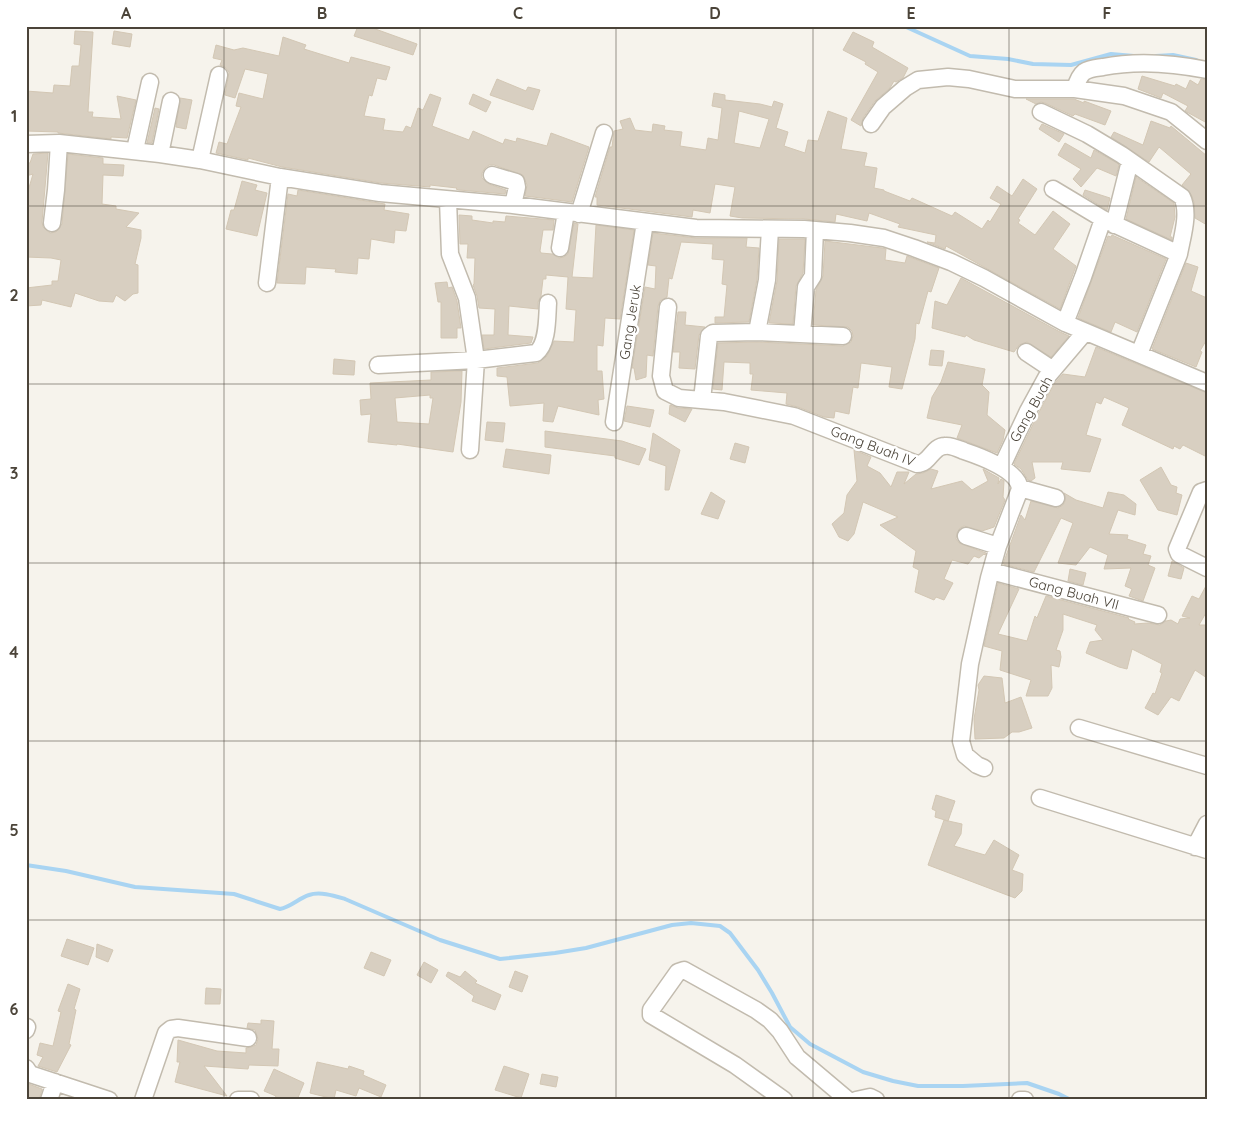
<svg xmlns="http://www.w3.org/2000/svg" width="1233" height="1126" viewBox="0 0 1233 1126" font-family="Quicksand,sans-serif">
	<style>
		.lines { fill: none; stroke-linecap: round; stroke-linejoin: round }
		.stream { stroke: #a9d4f2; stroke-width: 4 }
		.building { fill: #d8cfc1; stroke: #d3c7b4; fill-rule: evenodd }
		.minor-casing { stroke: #c2bbae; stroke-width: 19 }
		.minor { stroke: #fff; stroke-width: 16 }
		.grid { fill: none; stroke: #4b4439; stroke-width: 1; stroke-opacity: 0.55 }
		.labels { text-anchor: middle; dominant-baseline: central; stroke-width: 5; stroke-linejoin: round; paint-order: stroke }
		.street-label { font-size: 14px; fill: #4b4439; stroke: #fff }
		.neatline { fill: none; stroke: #4b4439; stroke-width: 2 }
		.grid-label { font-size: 16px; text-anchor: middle; font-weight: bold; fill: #4b4439 }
	</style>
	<rect width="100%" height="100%" fill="#f6f3ec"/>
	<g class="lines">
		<path class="stream" d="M904,26l66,30 38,3 25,5 38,1 40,-11 23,2
			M1156,56l17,-1 23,5
			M26,865l40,6 69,16 99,7 46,15c11,-2 19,-11 29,-14 11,-4 26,1 36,4l95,41 60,19 55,-6 31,-5 86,-23 19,-2 29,3 10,7 28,37 14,23 18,34 20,17 53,28 30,9 25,5h45l64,-3 32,11 12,6"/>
	</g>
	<path class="building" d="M358,26h9l50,18 -4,11 -59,-19z
		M75,31l18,1 -5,80h5l-1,5 29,2 -4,-23 19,4 -9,38 -16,-1v2l-53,-6v-1l-32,-1v-40l27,2 1,-8 16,1 2,-20h7l2,-21 -7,-1z
		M114,31l18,3 -2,13 -18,-3z
		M853,32l21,10 -2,5 36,21 -5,10 -7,4 -2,-1 -4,7 -15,13 -12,17 -2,8 -10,-6 27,-48 -13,-8 1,-2 -23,-12z
		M283,37l23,8 -2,4 45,14 2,-6 39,10 -4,13 -9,-2 -5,18 -3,-1 -5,21 21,3 -2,11 20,2 3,-6 5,2 7,-20 5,2 7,-16 11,4 -9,28 37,14 4,-9 30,13 2,-5 11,3 1,-4 30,8 4,-13 38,14 -17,55 -47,-6 2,-11 -4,-10 -29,-10h-5l-4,3 -3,5v5l7,6 17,6 -1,4 -46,-4 -3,-1 1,-1 -27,-3v2l-49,-4 -99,-16 -34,-9v2l-32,-7 3,-11 8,2 14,-37 -5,-1 3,-13 24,6 5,-25 -23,-5 -10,29 -10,-3 4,-23 -4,-5 -5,-2 2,-5 -9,-2 3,-13 18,5 9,-2 36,8z
		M1142,76l33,10 1,-2 10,5 4,-9 8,5 3,-6 6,1v43l-22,-12 3,-5 -25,-13 -2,5 -23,-9z
		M497,79l29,12 2,-4 12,3 -7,20 -43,-15z
		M714,93l11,2v5l35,4 12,3 2,-6 9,3 -7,24 12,4 -4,14 21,7 3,-13 10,1 10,-30 19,7 -6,31 26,4 -3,13 13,2 -3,20 10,2v1l26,10 2,-3 40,18 3,-4 27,17 6,-9 2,2 11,-18 -11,-6 7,-12 15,10 11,-17 14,10 -19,30 2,1 -2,3 17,12 18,-24 17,13 -17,25 23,17 -16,43 -114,-63 -1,3 -18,-7 8,1 1,-8 -38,-8 2,-3 -31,-11 -2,8 -31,-7 -1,8 -31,-3 -62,-1 -12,-2 5,-29 -20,-3 -5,29 -17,-3 -1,7 -95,-12v-8h-2l15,-50h2l2,-16 9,-2 -3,-8 10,-3 5,12 17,2 1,-8 12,2 -1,4 18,2 -2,14 26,4 2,-12 10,2 4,-32 -10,-2zM739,111l30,8 -9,29 -26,-5z
		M473,94l18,8 -5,10 -17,-8z
		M180,98l12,2 -6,29 -10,-2z
		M1026,99h48l10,4v-2l27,10 -6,14 -30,-11 -2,2 -28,-13 -4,-1 -5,2z
		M155,108l4,1 -7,34h-5z
		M1151,121l19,7 1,-2 36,30v69l-12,-7 -1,-16 -3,-8 -9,-9 9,-11 -32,-27 -10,15 -38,-25 3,-5 29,13z
		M1042,124l22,10 -5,8 -20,-13z
		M1065,143l26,15 3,-8 23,13 2,2 -3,11 -19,-8 -16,19 -8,-8 8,-10 -23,-14z
		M48,153l-6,69 1,5 7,6 6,-1 6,-8 6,-70 35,4v6l21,1 -1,11 -20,-1 -1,29 14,2v3l23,4 -13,14 15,3v8l-6,26 3,1v28l-5,1 -8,7 -9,-6 -3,7 -14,-1 -24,-8 -4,14 -29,-7 -1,5 -15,1v-18l26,-3v-4h6l3,-21 -10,-2 -25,-1v-59l7,-24 -7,2v-13h4l3,-9z
		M1136,177l38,26 1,14 -5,20h2v3l-46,-21z
		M242,181l15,4 -2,5 12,3 -10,43 -31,-7 5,-19h3z
		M298,190l87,14 -1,6 25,4 -3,17 -11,-1 -1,13 -23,-4 -2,20 -11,-1 -1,16 -22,-2 1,-3 -30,-2 -1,17 -28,-1 11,-89 9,2z
		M1085,190l25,8 -3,12 -24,-15z
		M459,215l13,1v4l21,3v-2l12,1 1,-6 48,4 -1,10h-10l-3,21 1,2 11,1 7,4 5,-1 4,-3 6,-31 4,1 -6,53 21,1 3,-53 38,5 -14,89 -15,-1 -2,28 -6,-1v26h5l2,28 -6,1 1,15 -41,-9 -5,16 -10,-1 1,-18 -34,3 -3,-29 -10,-1v-8l41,-5 9,-7 7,-15 20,1 2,-32 -10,-1 2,-32 -22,-2v4h-3l-2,17 -3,6v7l-29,-3 -1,29 25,2 -2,6 -47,6 -2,-14h12l1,-26 -16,-1 -2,-12 -4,-11 1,-1 1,-26h-8l1,-14h-8z
		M653,233l43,5h51l-1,9 13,1 -2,31 -8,43 -34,1v-6h9l3,-32 -5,-1 2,-24 -12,-1 1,-15 -32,-2 -9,37 -3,-1 -2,19 -7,4 -2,5 -5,50 -6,-1 -1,22 -10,3 -2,-12h-2l13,-81 10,2 1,-23 -8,-1z
		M1112,235l54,24 -29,73 -22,-10 -4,10 -33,-14 30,-82 3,1z
		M779,239h26l-2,34 -7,13 -3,38 -24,-1 8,-42z
		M825,241l57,7 4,1 -1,11 20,3 2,-7 32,12 -8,24 -3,-1 -9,33 -3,-1 -1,16 -13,50 -13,-2 3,-20 -31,-4 -3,25 -5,-1 -4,27 -14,-3 -1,7 -10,-1 -26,-10 -12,-3 1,-11 -36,-3 2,-16h-3v-11l-26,-1 -2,28 -9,-1 5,-46 39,-1 86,4 8,-4 2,-6 -1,-5 -4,-4 -35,-2 3,-35 7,-14z
		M1186,263l12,4 -7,24 16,7v41l-7,12 2,1 -6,15 -44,-18z
		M961,278l99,54 9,4 -18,21 -24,-15 -8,3 -5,7 -40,-12 -8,-5 -1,2 -33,-9 3,-27 12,4z
		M447,282l1,6 4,-1 5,14 4,27h-4v10h-16v-36h-3l-3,-19z
		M678,312h8l-1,13 20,2 -6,8 -4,34 -16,-1 1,-16h-7z
		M1096,347l111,46v64l-24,-12 -3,4 -6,-3 -1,3 -51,-24 7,-17 -25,-11 -3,7 -5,-2 -10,33 15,4 -11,33 -29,-3 2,-7h-31l3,16 -4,3 -3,-1 -7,-11 -7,-5 23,-48 17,-32 9,-10 22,3z
		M931,350l13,1 -2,15 -13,-1z
		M334,359l21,2 -1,14 -21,-1z
		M948,362l37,7 -3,16 7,7 -2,23 18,15 -2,10 -6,13 -40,-15 5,-13 -35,-7 5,-21 9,-15z
		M462,371l-1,31 -8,50 -56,-8v1l-29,-3 3,-28 -10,1 -1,-15 11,-1 -1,-16 61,-3v-8zM430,395v3h3l-4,26 -32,-2 -2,-24z
		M670,405l8,3 14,1 -7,13 -16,-8z
		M627,406l27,4 -4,17 -26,-6z
		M487,422l18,1 -2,19 -18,-2z
		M545,431l77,10 24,8 -7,16 -24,-7v-2l-70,-9z
		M653,433l27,17 -11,40h-4l1,-24 -17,-6z
		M735,443l14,4 -4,16 -15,-4z
		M506,449l45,6 -2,19 -46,-7z
		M854,450l17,7 -4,9 13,7 11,14 6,-15h12l-5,12 12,-10 7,-1 8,-4 7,2 -7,18 31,-8 10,9 16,-9 -5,-12 16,9 -1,6 3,-5 3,2 -1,16 2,3 -11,27 -12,4 -18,-5 -4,2 -3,5 -1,6 3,4 27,10 -1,2 -1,-1 -5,4 -5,-2 -6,8 -16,-4 -8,19 9,4 -9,17 -8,-3 -2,3 -19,-8 4,-22 -6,-3 3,-16 -36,-26 18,-8 -35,-15 -9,32 -6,7 -9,-4 -7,-13 12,-11 3,-18 10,-14z
		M1161,467l10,18 6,2 -1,6 6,2 -5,20 -19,-5 -18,-30z
		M711,492l14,9 -7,18 -17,-5z
		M1108,492l16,3 12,9 -1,11 -17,-5 -9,24 19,1 -1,4 19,6 -3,9 8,2 -3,9 7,3 -12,33 -14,-5 3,-7 -7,-3 6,-18 -27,1 4,-14 -18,-8 -14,18 -18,-2 15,-40 -12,-5 -27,54 -31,-8 18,-49 4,5 6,-19 27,7 5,-3 2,-4 -1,-8 12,7 27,8z
		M1172,561l12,7 -3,11 -13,-3z
		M1070,569l16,4 -3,12 -15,-4z
		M998,583l21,6 -21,45 29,7 8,-25 2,2 9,-22 83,22 -1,1 7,3 -1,2 14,-1 12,2 6,-4 5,-1 7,4 2,-5 10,-1 -8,-2 10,-20 7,3 8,-15v27l-8,14h8v53l-12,-8 -16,31 -8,-4 -13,18 -13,-7 8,-15 2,1 7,-21 -2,-1 2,-8 -30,-15 -5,20 -8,-2 -33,-14 4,-11 13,-2 -8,-10 2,-5 -34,-11v16l-7,20 4,1 1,6 -2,10 -8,-2 1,23 -4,8h-22l5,-16 -31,-10 2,-19 -18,-5z
		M984,676l18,2 3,25 16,-6 11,31 -13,4h-7l-8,6 -29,1 -1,-20 5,-29 -1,-5z
		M936,795l19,6 -7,20 -13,-4 1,-6 -4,-2z
		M944,820l18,4 -1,10 -7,12 31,9 9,-15 25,15 -7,15 11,4 -1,17 -7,7 -87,-33z
		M67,939l27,9 -6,17 -27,-9z
		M97,944l16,6 -5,12 -12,-5z
		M371,952l20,8 -7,16 -20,-8z
		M424,962l14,8 -7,13 -14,-8z
		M465,971l12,10 -2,2 26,12 -6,15 -23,-9 2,-5 -28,-20 2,-4 12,5z
		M515,971l13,5 -6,16 -13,-5z
		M68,984l12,5 -6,20 2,1 -7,34 2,1 -14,27 -19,-6 5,-9 -6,-2 3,-12 13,3 8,-34 -3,-1z
		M206,988l15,1 -1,15h-15z
		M261,1020l13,1 -2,28h7l-1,17 -29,-1 -1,4 -44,-3 23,30 -52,-14 5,-20h-3l1,-22 39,11 29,2v-5l5,-1 5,-2 2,-6 -3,-9 -8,-2 1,-5 13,1z
		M317,1062l31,7 1,-3 15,5 -1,4 23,10 -5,12 -22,-9 -3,8 -20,-6 -2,9 -24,-6z
		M504,1066l25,8 -8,24 -26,-8z
		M274,1069l30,14 -7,17h-23l2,-4 -12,-5z
		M542,1074l16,3 -2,10 -16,-3z
		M26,1083l16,6 -3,11h-13z"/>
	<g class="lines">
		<g class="minor-casing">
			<path id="minor" d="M1075,89c2,-7 4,-13 9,-17 6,-4 12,-4 19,-5 35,-7 69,-4 104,3
				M1041,112l46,22 35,21 60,42c8,16 0,40 -3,57
				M871,124l12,-17 22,-19 13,-8 30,-3 21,2 46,10h60l49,7 47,16 36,29
				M26,144l33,-1 101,11 40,6 80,17 100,16 133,12 183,23 108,1 46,4 34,5 30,10 37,14 33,16 81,45 142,60
				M135,150l15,-68
				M160,154l11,-53
				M200,160l19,-85
				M492,175l24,7 1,5 -4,18
				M1053,189l50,30 76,35 -40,100
				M448,200l2,54 17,44 9,62 -6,90
				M579,214l25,-81
				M52,223l4,-33 3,-47
				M1114,225l16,-64
				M560,248l6,-36
				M267,283l13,-106
				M668,307l-7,69 4,15 14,7 45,4 70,14 123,48c13,0 15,-18 28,-18 6,-1 14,3 19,5 15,5 55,19 56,38l-22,57 -9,32 -19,86 -9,77 4,14 12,10 7,3
				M1065,323l18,-46 20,-58
				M757,332l86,4
				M802,334l4,-47 7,-11 2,-46
				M1026,352l27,18
				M378,365l98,-5 60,-7c12,-9 11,-35 12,-50
				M702,400l7,-64 4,-3 44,-1 10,-52 3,-51
				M614,422l31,-200
				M1002,466l26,-55 18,-33 39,-46
				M1020,488l36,10
				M1207,490l-6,2 -24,57 2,5 28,14
				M966,536l32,10
				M991,571l167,44
				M1079,728l128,38
				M1040,798l167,52
				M1195,847l12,-23
				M26,1030l1,-3
				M26,1068l4,6 79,26
				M49,1100l6,-18
				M143,1100l23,-67 5,-4 7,-1 70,10
				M238,1100h13
				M784,1100l-49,-35 -84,-50v-5l27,-38 6,-2 72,40 14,10 10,11 17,26 51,43
				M856,1100l14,-3 6,3
				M1020,1100h5"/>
		</g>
		<use href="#minor" class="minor"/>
	</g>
	<path class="grid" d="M224,26v1074M420,26v1074M616,26v1074M813,26v1074M1009,26v1074M26,206h1181M26,384h1181M26,563h1181M26,741h1181M26,920h1181"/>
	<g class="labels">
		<g class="street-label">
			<text transform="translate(630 322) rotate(-81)">Gang Jeruk</text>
			<text transform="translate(1031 409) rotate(-61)">Gang Buah</text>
			<text transform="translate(873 446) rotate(21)">Gang Buah IV</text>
			<text transform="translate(1074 593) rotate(15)">Gang Buah VII</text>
		</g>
	</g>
	<rect width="1233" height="1126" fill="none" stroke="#ffffff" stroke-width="55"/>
	<rect x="28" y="28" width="1178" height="1070" class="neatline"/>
	<g class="grid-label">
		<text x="126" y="19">A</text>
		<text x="322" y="19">B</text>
		<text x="518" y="19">C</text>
		<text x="715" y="19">D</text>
		<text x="911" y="19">E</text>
		<text x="1107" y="19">F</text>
		<text x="14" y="122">1</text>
		<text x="14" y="301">2</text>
		<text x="14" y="479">3</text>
		<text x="14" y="658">4</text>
		<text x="14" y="836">5</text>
		<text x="14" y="1015">6</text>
	</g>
</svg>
